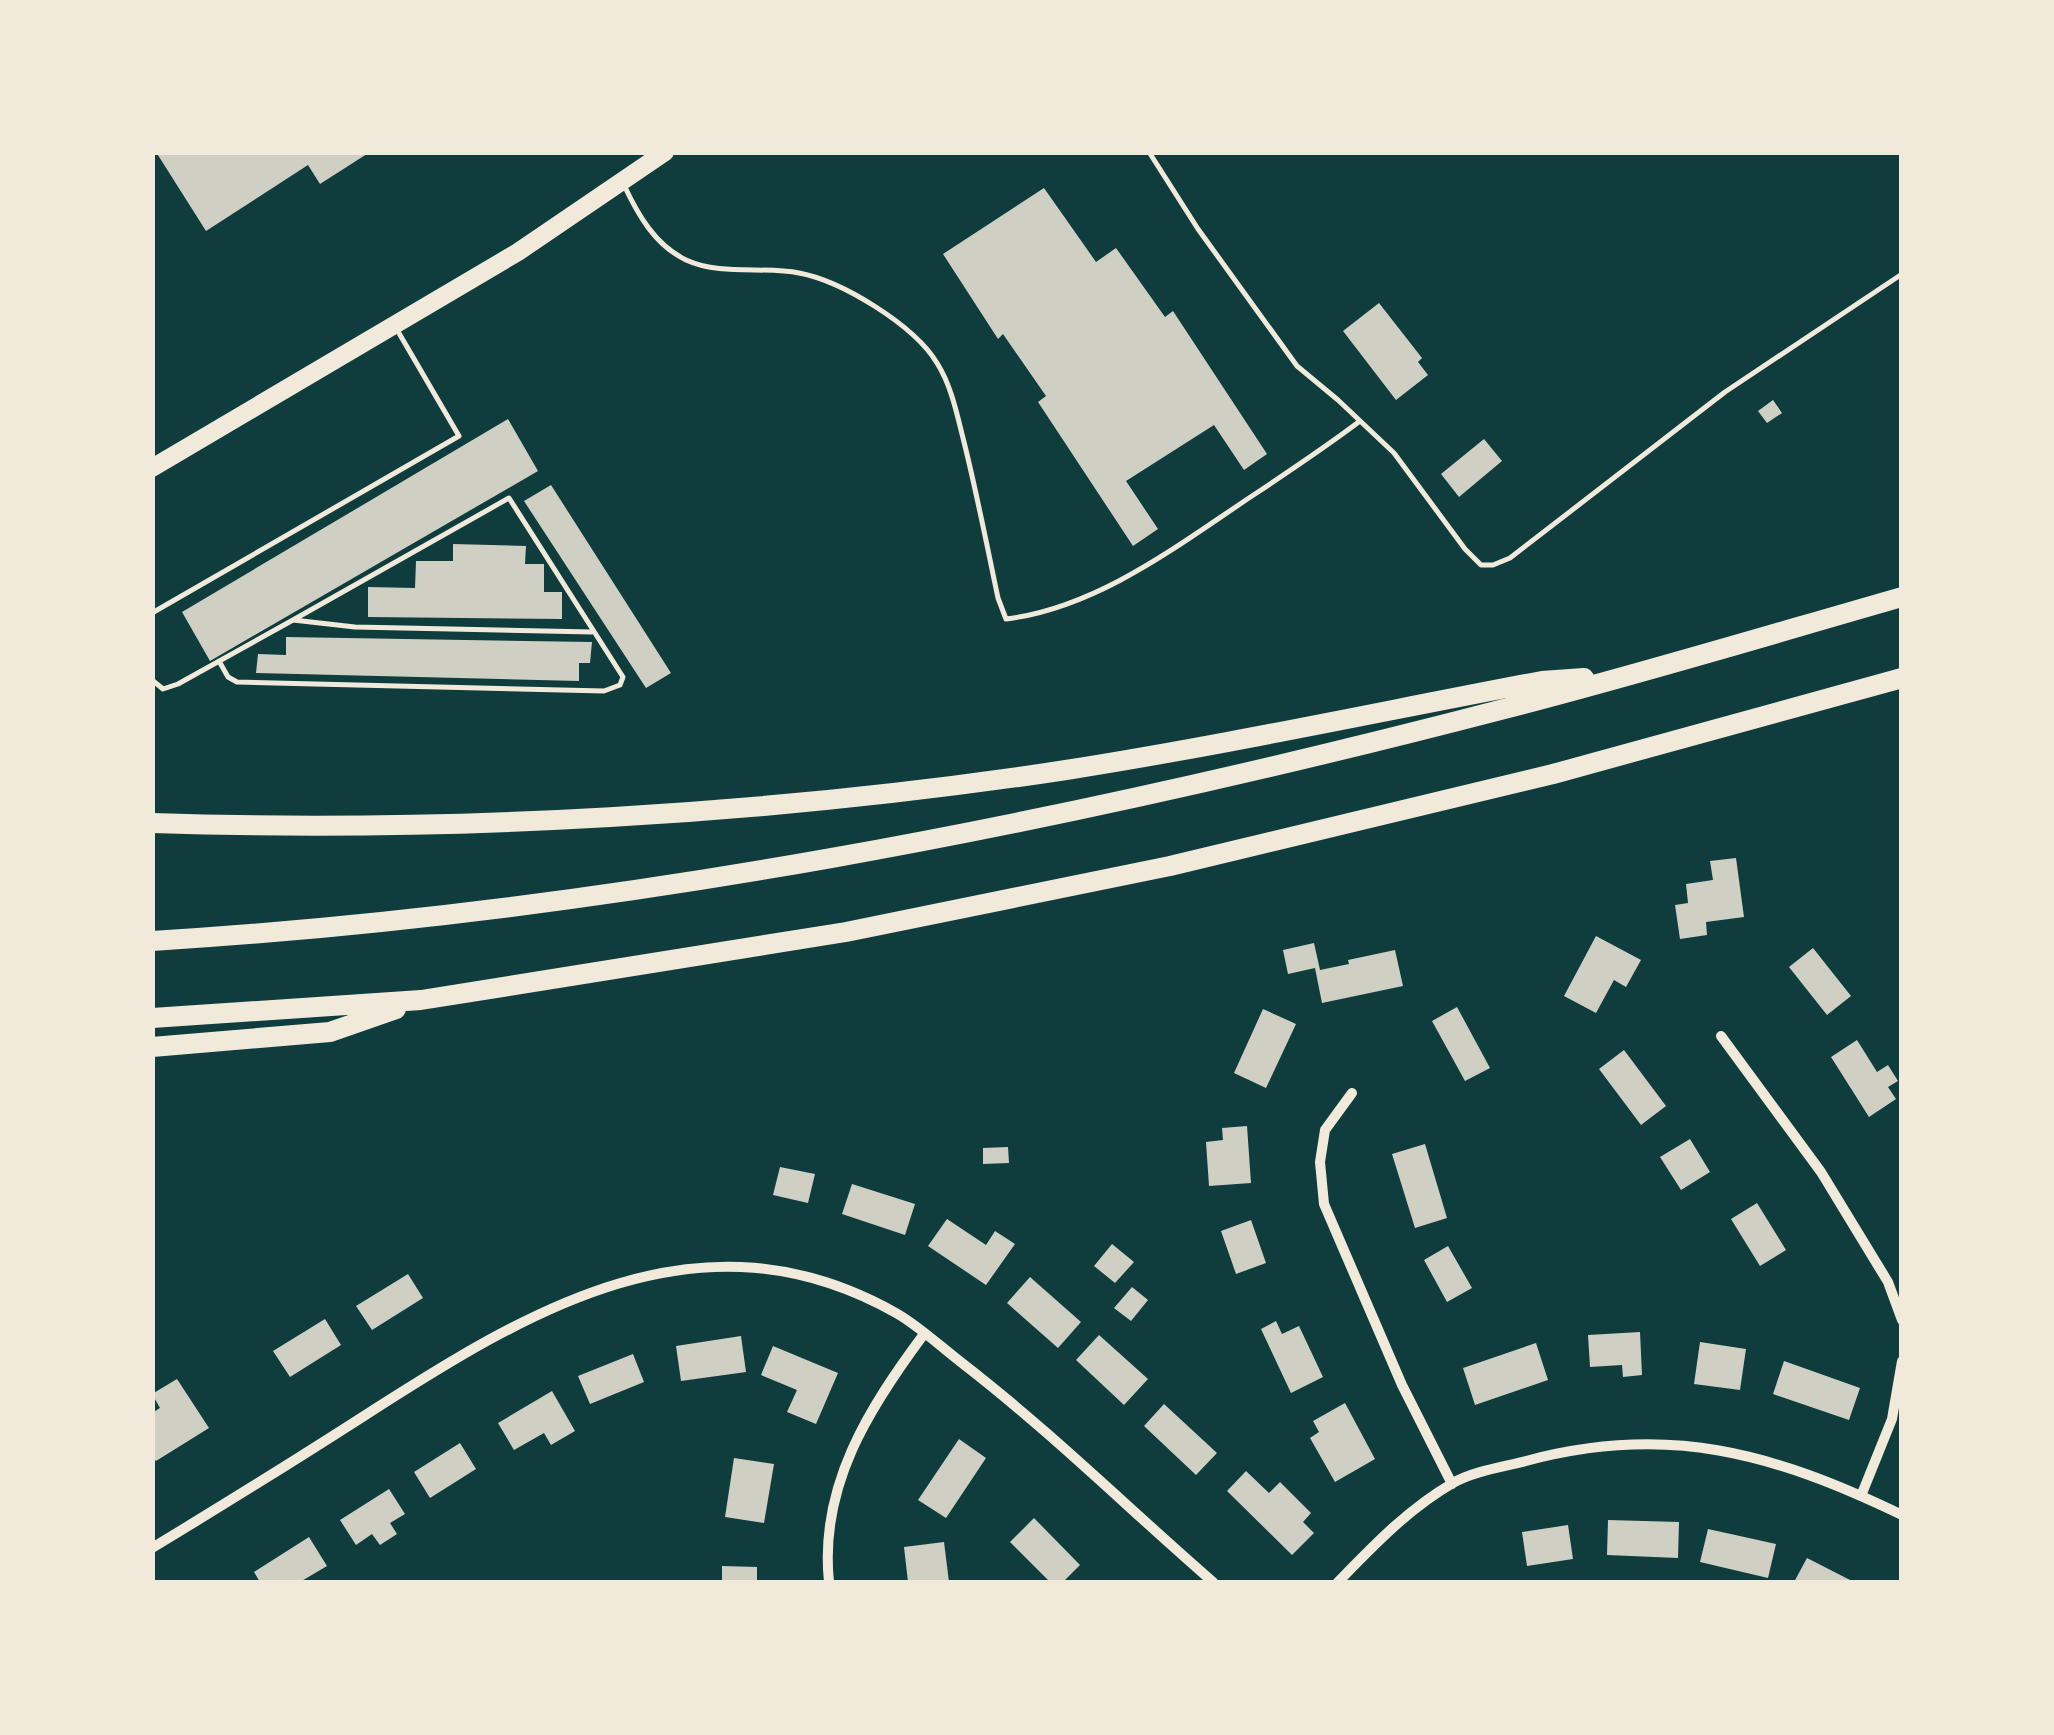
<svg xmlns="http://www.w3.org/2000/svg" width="2054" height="1735" viewBox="0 0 2054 1735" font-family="'IBM Plex Sans',sans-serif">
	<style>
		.building { fill: #cfcfc3 }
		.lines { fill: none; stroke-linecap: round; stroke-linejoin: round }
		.service { stroke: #f1e9da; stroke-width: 5 }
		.minor { stroke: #f1e9da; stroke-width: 10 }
		.primary { stroke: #f1e9da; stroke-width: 18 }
		.motorway { stroke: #f1e9da; stroke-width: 20 }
	</style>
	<rect width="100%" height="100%" fill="#0f3d3e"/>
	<path class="building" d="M156,152h214l-50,32 -12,-19 -102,66z
		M1044,188l52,74 20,-14 49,69 8,-6 94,143 -23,16 -30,-45 -88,56 32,48 -25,17 -95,-144 8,-6 -43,-62 -5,5 -55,-85z
		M1379,303l43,55 -4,4 10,13 -32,25 -53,-69z
		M1773,400l9,13 -15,10 -9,-12z
		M508,419l30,52 -328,190 -28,-49z
		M1484,439l18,22 -43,36 -18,-23z
		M551,485l120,188 -25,15 -122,-187z
		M453,544l73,2 -1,18h19v28h18v27l-194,-2v-30l47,1 1,-27h37z
		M286,637l306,5 -2,21h-11v18l-323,-8 2,-19 28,1z
		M1736,858l8,59 -38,5 1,13 -27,4 -5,-34 13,-2 -2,-19 27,-4 -3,-19z
		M1596,936l45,24 -15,27 -12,-7 -18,33 -32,-17z
		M1314,943l6,27 29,-6 -1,-4 47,-10 8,36 -81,17 -7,-35 -27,6 -5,-24z
		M1813,948l38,48 -24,19 -38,-48z
		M1457,1007l33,61 -25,13 -33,-60z
		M1263,1009l33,15 -30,64 -32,-15z
		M1857,1040l20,32 11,-7 10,16 -10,6 8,12 -27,18 -38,-60z
		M1624,1050l42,56 -25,19 -42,-56z
		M1247,1126l4,57 -42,3 -3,-44 17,-2 -1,-12z
		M1690,1139l20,33 -29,18 -21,-33z
		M1425,1144l22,74 -32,10 -23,-74z
		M1008,1147l1,16 -26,1v-16z
		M780,1167l35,7 -7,29 -35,-8z
		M852,1184l63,20 -10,31 -63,-21z
		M1757,1203l29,47 -26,16 -29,-47z
		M947,1219l39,26 9,-14 20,13 -29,41 -58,-39z
		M1251,1220l15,43 -30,11 -15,-43z
		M1112,1244l22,18 -19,21 -21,-17z
		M1448,1246l24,42 -25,14 -23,-42z
		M408,1274l15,24 -51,32 -16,-24z
		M1030,1277l51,45 -23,26 -51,-45z
		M1132,1287l16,13 -17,21 -17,-13z
		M325,1319l16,26 -51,32 -17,-26z
		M1276,1321l6,13 17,-8 24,51 -32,16 -30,-64z
		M1640,1332l2,43 -19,2 -1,-12 -32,2 -2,-32z
		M1099,1335l49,44 -24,26 -48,-45z
		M741,1336l5,36 -65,9 -5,-35z
		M1700,1342l46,7 -6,41 -46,-6z
		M1536,1343l12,37 -73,25 -12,-37z
		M773,1346l65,27 -22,51 -29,-12 10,-22 -36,-15z
		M633,1354l11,28 -54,22 -12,-28z
		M1784,1361l76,27 -11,32 -76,-26z
		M177,1379l32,49 -53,33 -4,-5v-43l8,-5 -8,-14z
		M552,1391l23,40 -24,14 -7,-12 -30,17 -16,-27z
		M1345,1403l30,56 -40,23 -25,-44 9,-6 -6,-11z
		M1164,1404l53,49 -21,22 -52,-49z
		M959,1439l27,19 -40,60 -28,-18z
		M460,1443l16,26 -46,29 -16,-26z
		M734,1458l40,6 -10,59 -39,-6z
		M1246,1471l23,22 11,-11 31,31 -8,9 11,11 -22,22 -65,-64z
		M389,1489l16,25 -15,9 7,11 -17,11 -8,-11 -16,11 -16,-25z
		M1034,1518l46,47 -17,17h-13l-40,-40z
		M1608,1520l71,2 -1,36 -71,-3z
		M1568,1525l5,34 -46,7 -5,-34z
		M1708,1529l68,15 -8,34 -68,-16z
		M309,1537l18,29 -27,16h-40l-6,-10z
		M944,1542l5,40h-41l-4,-35z
		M1807,1558l47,24h-60z
		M722,1566l35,1v15h-35z"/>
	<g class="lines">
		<path class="service" d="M1149,152l49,77 99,137 41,34 56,53 71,96 16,16h12l17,-7 215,-166 177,-118
			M624,185c14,30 31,60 62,75 35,16 77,6 113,13 43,8 115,52 138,90 15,24 20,52 27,79 13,52 23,104 34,156l8,21c89,-11 167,-70 240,-119 39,-26 77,-51 114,-79
			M152,613l307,-177 -63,-108
			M219,661l9,16 9,5 367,9 16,-6 3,-8 -114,-179 -216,122
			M152,680l11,9 15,-5 115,-64 62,7 237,5"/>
		<path class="minor" d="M1721,1036l100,136 67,110 14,38
			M1352,1093l-27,37 -5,32 4,42 78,181 50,99
			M1861,1496l31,-77 10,-58
			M152,1548c71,-43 142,-87 212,-132 165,-106 337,-213 532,-103 23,13 45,34 66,50 88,68 167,146 251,219
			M829,1582c-10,-96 40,-174 95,-248
			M1338,1582c35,-36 70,-73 115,-99 21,-12 50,-16 73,-22 142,-38 247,-8 376,54"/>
		<path class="primary" d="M152,468l366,-216 147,-100"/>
		<path class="motorway" d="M152,823c300,10 617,-8 914,-53 159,-25 317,-59 476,-89l42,-3
			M152,941c457,-28 910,-117 1352,-232 133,-34 265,-74 398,-112
			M152,1018l269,-18 425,-68 324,-66 383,-92 349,-96
			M152,1047l178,-15 66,-23"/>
	</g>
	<rect width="2054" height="1735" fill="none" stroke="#f1e9da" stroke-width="310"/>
</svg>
